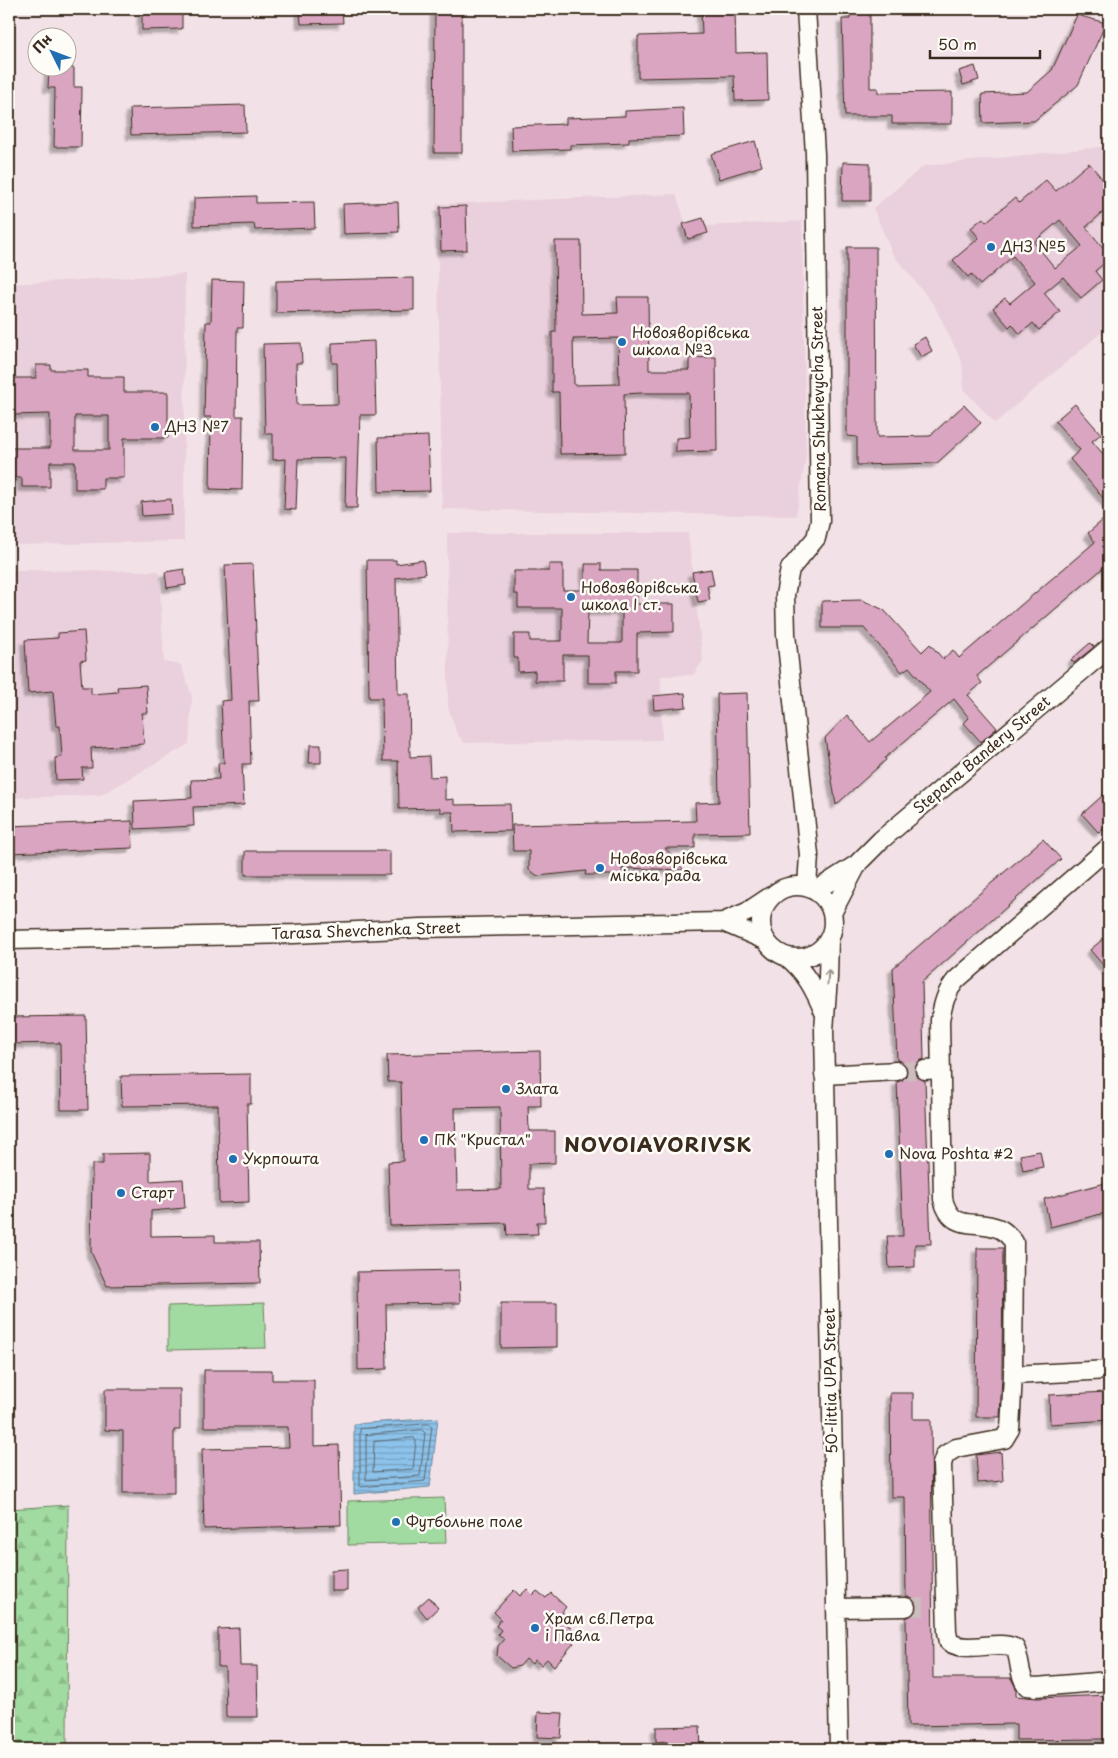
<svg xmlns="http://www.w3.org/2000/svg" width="1118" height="1758" font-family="'Playpen Sans',sans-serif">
  <defs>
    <pattern id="forest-firs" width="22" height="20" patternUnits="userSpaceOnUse" patternTransform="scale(1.25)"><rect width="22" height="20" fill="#a1dba1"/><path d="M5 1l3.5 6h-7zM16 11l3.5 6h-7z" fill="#8cbc8a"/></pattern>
    <pattern id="water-rules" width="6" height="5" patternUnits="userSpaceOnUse" patternTransform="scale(1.25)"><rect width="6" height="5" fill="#8dc3eb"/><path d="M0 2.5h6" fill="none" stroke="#749fbe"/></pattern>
    <filter id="shadow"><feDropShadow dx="-4.5" dy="4.5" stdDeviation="1" flood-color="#0004"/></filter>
  </defs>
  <rect width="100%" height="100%" fill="#f2e2e7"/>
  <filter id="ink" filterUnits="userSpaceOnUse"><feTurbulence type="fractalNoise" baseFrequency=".02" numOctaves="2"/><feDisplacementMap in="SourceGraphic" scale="10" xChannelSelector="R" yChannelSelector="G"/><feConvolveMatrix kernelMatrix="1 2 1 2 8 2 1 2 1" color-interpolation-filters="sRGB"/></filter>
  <g filter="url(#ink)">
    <path fill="#ead0dc" d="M 1109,146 L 1109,326 L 995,423 L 964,390 L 962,362 L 934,305 L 892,253 L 873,208 L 924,166 Z
      M 676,194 L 687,227 L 802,221 L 806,457 L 796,516 L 442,509 L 437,204 Z
      M 185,274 L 184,541 L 19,545 L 9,540 L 9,284 Z
      M 447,533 L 688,533 L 703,661 L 693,675 L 661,676 L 662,740 L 465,743 L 457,734 L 448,707 Z
      M 11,570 L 159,571 L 164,662 L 181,665 L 192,696 L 189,744 L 101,795 L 9,798 L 9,583 Z"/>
    <path fill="url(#forest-firs)" stroke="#6e8260" d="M 68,1505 L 67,1749 L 9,1749 L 9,1509 Z"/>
    <path fill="#a1dba1" stroke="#6e8260" d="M 264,1303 L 266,1348 L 168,1350 L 168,1306 Z
      M 444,1498 L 446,1543 L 348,1545 L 348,1501 Z"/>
    <path fill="url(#water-rules)" stroke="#6c8699" d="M 438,1418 L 430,1487 L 354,1494 L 354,1424 Z"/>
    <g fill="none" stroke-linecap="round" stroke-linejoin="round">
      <path stroke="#5c6770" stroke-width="1" d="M 429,1424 L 432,1426 L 425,1481 L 360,1487 L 360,1429 Z
        M 422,1430 L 425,1433 L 420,1476 L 366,1480 L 366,1435 Z
        M 414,1438 L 416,1441 L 413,1469 L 373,1472 L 374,1442 Z"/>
    </g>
    <path fill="#d9a5c1" stroke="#3b2a1e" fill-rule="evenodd" filter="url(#shadow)" d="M 142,9 L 182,9 L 182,29 L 142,30 Z
      M 300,9 L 342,9 L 343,23 L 301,24 Z
      M 435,9 L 462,9 L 462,153 L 434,153 Z
      M 701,9 L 735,9 L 736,53 L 767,52 L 768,100 L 735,101 L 734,76 L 638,78 L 638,36 L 702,34 Z
      M 850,9 L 870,9 L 870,88 L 878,88 L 878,93 L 952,92 L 952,124 L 892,124 L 892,116 L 845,116 L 842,19 L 850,19 Z
      M 1077,15 L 1106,23 L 1078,85 L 1034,121 L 983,123 L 982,94 L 1027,92 L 1052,70 Z
      M 975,66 L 979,80 L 963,85 L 959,71 Z
      M 49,68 L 74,68 L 74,87 L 82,87 L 81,147 L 54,147 L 55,88 L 48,88 Z
      M 245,105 L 246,132 L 131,135 L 130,108 Z
      M 683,108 L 684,136 L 629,138 L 629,143 L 570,145 L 570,149 L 512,151 L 511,126 L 566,124 L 566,118 L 625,116 L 625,111 Z
      M 755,141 L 762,166 L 719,179 L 711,154 Z
      M 843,162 L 870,163 L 870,201 L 842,201 Z
      M 1089,163 L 1109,187 L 1109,207 L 1086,227 L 1109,255 L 1109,259 L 1095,271 L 1102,280 L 1081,298 L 1063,277 L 1044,293 L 1060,312 L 1039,330 L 1033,323 L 1020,334 L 1012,324 L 1009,327 L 993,308 L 1005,298 L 1010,303 L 1035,282 L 1013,256 L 980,285 L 971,274 L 968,277 L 953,260 L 979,238 L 971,228 L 983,218 L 986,222 L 1015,198 L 1019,203 L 1046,180 L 1056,191 ZM 1060,220 L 1082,246 L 1055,268 L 1034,242 Z
      M 256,196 L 256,203 L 314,202 L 315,228 L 255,230 L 254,224 L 194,226 L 194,198 Z
      M 398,202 L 399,232 L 344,234 L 343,204 Z
      M 466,206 L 467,250 L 441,251 L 440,207 Z
      M 703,218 L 708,233 L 688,239 L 683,224 Z
      M 555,241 L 581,241 L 582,314 L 618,313 L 617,297 L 648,297 L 649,370 L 689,370 L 689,358 L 716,357 L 717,451 L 676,452 L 676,438 L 690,437 L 689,393 L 641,393 L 624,394 L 625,453 L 560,454 L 559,392 L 552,392 L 552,332 L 556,332 ZM 618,338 L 619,384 L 574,385 L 573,339 Z
      M 847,247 L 876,247 L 877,437 L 930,436 L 964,405 L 981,423 L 937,463 L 857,465 L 857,437 L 847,436 Z
      M 414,278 L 414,310 L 276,313 L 276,281 Z
      M 212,280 L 244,281 L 243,328 L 237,328 L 236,416 L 243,416 L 242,490 L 210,489 L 211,417 L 204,417 L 206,322 L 211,322 Z
      M 925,337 L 932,351 L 921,357 L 913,344 Z
      M 374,341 L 376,415 L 360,415 L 357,508 L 345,508 L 346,458 L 298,459 L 296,510 L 284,509 L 286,459 L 273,460 L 273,434 L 265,434 L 263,344 L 301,343 L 302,363 L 296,363 L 297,405 L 338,404 L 337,363 L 332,363 L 332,343 Z
      M 36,365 L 51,365 L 51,370 L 88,370 L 88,377 L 124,377 L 124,392 L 168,392 L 168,438 L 124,438 L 124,478 L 103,478 L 103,489 L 75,489 L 75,462 L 50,462 L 50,487 L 22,487 L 22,478 L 9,478 L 9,448 L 50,448 L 50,414 L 9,415 L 9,378 L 36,378 ZM 75,416 L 109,416 L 109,450 L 75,450 Z
      M 1075,404 L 1101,434 L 1092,441 L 1109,461 L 1109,505 L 1070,459 L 1080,450 L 1055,421 Z
      M 428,436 L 430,491 L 379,492 L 378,438 Z
      M 171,499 L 172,514 L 142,516 L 141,502 Z
      M 1109,515 L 1109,548 L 1104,552 L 1109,559 L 1109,563 L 977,676 L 982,683 L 968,695 L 997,728 L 981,742 L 964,723 L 969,718 L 954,699 L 885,758 L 886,760 L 836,805 L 825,738 L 847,715 L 870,742 L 930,692 L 909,667 L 902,672 L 864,628 L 822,628 L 822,601 L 862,600 L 884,610 L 922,652 L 930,644 L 943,659 L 953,650 L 959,658 L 1095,542 L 1088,533 Z
      M 367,560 L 396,560 L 396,564 L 423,560 L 425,574 L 396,578 L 398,694 L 409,694 L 410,757 L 429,756 L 430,777 L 445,776 L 445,800 L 454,799 L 454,805 L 510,804 L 511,831 L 454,832 L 453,812 L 440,812 L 440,808 L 399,809 L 398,761 L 383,761 L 382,698 L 369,698 Z
      M 253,564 L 259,701 L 249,701 L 251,764 L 242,764 L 244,805 L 193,807 L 194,826 L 135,829 L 134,801 L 192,798 L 191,780 L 219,779 L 218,763 L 224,763 L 221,701 L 231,700 L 225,565 Z
      M 549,564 L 563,564 L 563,590 L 585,590 L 585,564 L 601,564 L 601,570 L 637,570 L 637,604 L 674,604 L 674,632 L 637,633 L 637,671 L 616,671 L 616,683 L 588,683 L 588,655 L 563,655 L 563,681 L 535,681 L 535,671 L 518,672 L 518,658 L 514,658 L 514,634 L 530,634 L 530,641 L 562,641 L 562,608 L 518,608 L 518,594 L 514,594 L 514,571 L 549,571 ZM 588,611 L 622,611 L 622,643 L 587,643 Z
      M 184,569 L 186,585 L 167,588 L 165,572 Z
      M 711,569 L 714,585 L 707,586 L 710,600 L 698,602 L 692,572 Z
      M 84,631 L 86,660 L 80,661 L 82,687 L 91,687 L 91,694 L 118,692 L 117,687 L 146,685 L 148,713 L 142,713 L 144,744 L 91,748 L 92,768 L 82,768 L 83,779 L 56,780 L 55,758 L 62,757 L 60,726 L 56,726 L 53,691 L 28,693 L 25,640 L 58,638 L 58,633 Z
      M 1090,643 L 1094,647 L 1074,663 L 1071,660 Z
      M 685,693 L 686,707 L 654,710 L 653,696 Z
      M 747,693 L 750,833 L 695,834 L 695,848 L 665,848 L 684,870 L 622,868 L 623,875 L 585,875 L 586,871 L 538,876 L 529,870 L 529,851 L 513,851 L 512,825 L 696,821 L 695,803 L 719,802 L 717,694 Z
      M 310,745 L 321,745 L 321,763 L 309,763 Z
      M 1109,790 L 1109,824 L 1099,833 L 1082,814 Z
      M 132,821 L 133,848 L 9,853 L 9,826 Z
      M 1043,839 L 1061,859 L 922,982 L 924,1059 L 919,1061 L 914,1070 L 916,1076 L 925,1081 L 931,1244 L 915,1244 L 915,1267 L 889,1268 L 887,1236 L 903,1236 L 897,1082 L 903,1080 L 908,1071 L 906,1065 L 901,1061 L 897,1060 L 893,968 Z
      M 245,851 L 390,851 L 390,875 L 245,875 Z
      M 1109,934 L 1109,972 L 1090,950 Z
      M 86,1016 L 88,1110 L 61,1110 L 60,1043 L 9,1044 L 9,1017 Z
      M 540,1051 L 541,1106 L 528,1106 L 529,1131 L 555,1131 L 555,1163 L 529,1164 L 529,1189 L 544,1189 L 545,1222 L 537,1222 L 538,1234 L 507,1235 L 506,1223 L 390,1226 L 388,1162 L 403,1161 L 401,1082 L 388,1082 L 387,1055 ZM 500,1107 L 501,1189 L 457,1190 L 455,1108 Z
      M 251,1074 L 251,1104 L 247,1104 L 249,1202 L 219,1203 L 218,1105 L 122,1106 L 121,1076 Z
      M 1040,1151 L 1043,1167 L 1023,1171 L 1020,1155 Z
      M 150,1153 L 150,1181 L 183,1179 L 185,1208 L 151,1211 L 151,1236 L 215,1235 L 215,1242 L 259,1242 L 260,1283 L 107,1286 L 91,1252 L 92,1164 L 103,1164 L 103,1154 Z
      M 1109,1182 L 1109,1212 L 1050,1227 L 1044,1199 Z
      M 977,1248 L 1003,1248 L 1002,1375 L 1000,1417 L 976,1417 Z
      M 459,1270 L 460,1303 L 386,1304 L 387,1369 L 358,1370 L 357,1272 Z
      M 501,1303 L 557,1303 L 557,1347 L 501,1348 Z
      M 204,1370 L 272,1370 L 272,1380 L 314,1380 L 314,1446 L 339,1445 L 341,1525 L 204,1529 L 202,1449 L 289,1447 L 288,1427 L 204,1427 Z
      M 105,1389 L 180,1389 L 180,1430 L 174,1430 L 174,1493 L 123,1493 L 123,1431 L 105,1430 Z
      M 1106,1392 L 1107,1400 L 1109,1400 L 1109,1420 L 1050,1424 L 1049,1395 Z
      M 890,1393 L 913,1393 L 913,1419 L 931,1419 L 933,1678 L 1011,1678 L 1016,1688 L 1016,1696 L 1037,1698 L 1109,1695 L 1109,1739 L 1016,1740 L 1016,1724 L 908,1726 L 906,1618 L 915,1613 L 917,1606 L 912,1598 L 906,1596 L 905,1497 L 891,1497 Z
      M 1001,1452 L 1003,1481 L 978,1483 L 976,1455 Z
      M 347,1569 L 347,1591 L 331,1591 L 331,1570 Z
      M 527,1589 L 533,1595 L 537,1591 L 546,1598 L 551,1593 L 566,1607 L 562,1612 L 571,1620 L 567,1624 L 573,1630 L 567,1637 L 574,1643 L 554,1666 L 547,1659 L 541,1665 L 535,1660 L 532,1664 L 526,1659 L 520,1666 L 511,1668 L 497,1656 L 498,1646 L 504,1639 L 498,1634 L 501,1630 L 496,1626 L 501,1619 L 494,1612 L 514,1590 L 520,1596 Z
      M 429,1597 L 438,1608 L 427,1618 L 418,1607 Z
      M 239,1628 L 240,1666 L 257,1666 L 258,1717 L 226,1717 L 225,1667 L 218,1667 L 218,1629 Z
      M 538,1712 L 563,1713 L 561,1738 L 537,1737 Z
      M 700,1726 L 701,1749 L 667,1749 L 667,1741 L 656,1742 L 656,1727 Z"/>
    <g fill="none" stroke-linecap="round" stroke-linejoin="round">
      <path stroke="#cdbdbf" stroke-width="18" stroke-dasharray="18 9" stroke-linecap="butt" d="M 897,1071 L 925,1070
        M 906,1607 L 933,1607"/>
      <defs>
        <path id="minor" d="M 806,9 L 815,154 L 820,521 L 816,538 L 790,569 L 785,595 L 786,634 L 809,855 L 807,887
          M 1109,847 L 956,980 C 946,992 943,1004 940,1020 L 943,1199 C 952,1234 976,1218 1000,1229 C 1006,1232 1010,1237 1014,1242 L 1013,1375 L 1010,1429 L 1004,1439 L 956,1448 L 945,1455 L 942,1464 L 947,1632 L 949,1642 C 968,1654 995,1639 1015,1648 C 1021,1660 1018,1675 1027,1686 L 1036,1687 L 1109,1681
          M761 922a36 36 0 1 1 72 0a36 36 0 1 1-72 0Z
          M 815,891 L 857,864 L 881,840 L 1109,648
          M 832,913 L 857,865
          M 723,922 L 765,940
          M 9,940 L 294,934 L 420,928 L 723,922 L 747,912 L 771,896
          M 829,940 L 828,978 L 824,1030 L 839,1749
          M 787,957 C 806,972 815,991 824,1012
          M 925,1070 L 941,1069
          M 824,1075 L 897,1071
          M 1013,1375 L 1109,1370
          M 836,1608 L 906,1607"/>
      </defs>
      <use href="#minor" stroke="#3b2a1e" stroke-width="21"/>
      <use href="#minor" stroke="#fdfcf7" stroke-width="18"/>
    </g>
    <defs><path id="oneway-shaft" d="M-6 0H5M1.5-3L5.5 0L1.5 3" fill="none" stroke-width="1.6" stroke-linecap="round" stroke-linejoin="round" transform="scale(1.25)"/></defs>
    <use stroke="#9c938a" href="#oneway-shaft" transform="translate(828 977) rotate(-86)"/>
  </g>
  <g fill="#1f6fb2" stroke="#fdfcf7" stroke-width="2">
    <circle cx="991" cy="247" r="5"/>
    <circle cx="622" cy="342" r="5"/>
    <circle cx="155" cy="427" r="5"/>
    <circle cx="571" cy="597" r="5"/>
    <circle cx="600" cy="868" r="5"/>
    <circle cx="506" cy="1089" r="5"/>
    <circle cx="424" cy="1140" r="5"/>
    <circle cx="889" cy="1154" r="5"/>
    <circle cx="233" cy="1159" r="5"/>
    <circle cx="121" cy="1193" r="5"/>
    <circle cx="396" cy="1522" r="5"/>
    <circle cx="535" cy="1628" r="5"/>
  </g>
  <g text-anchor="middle" stroke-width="5" stroke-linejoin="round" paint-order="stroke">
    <g font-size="15" fill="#3b2a1e" stroke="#fdfcf7" text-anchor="start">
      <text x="1001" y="252">ДНЗ №5</text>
      <text x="632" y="338">Новояворівська<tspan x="632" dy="17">школа №3</tspan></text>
      <text x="165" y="432">ДНЗ №7</text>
      <text x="581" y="593">Новояворівська<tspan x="581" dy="17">школа І ст.</tspan></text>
      <text x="610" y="864">Новояворівська<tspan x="610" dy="17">міська рада</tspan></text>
      <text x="516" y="1094">Злата</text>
      <text x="434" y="1145">ПК "Кристал"</text>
      <text x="899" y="1159">Nova Poshta #2</text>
      <text x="243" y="1164">Укрпошта</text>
      <text x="131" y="1198">Старт</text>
      <text x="406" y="1527">Футбольне поле</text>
      <text x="545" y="1624">Храм св.Петра<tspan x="545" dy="17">і Павла</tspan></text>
    </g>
    <g font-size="15" fill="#3b2a1e" stroke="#fdfcf7">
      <text transform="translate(819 409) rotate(-91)" y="5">Romana Shukhevycha Street</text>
      <text transform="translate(982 755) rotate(-40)" y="5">Stepana Bandery Street</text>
      <text transform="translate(366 931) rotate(-2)" y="5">Tarasa Shevchenka Street</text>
      <text transform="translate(831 1381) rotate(-91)" y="5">50-littia UPA Street</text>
    </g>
    <g font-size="20" font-weight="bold" letter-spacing="1" fill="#3b2a1e" stroke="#fdfcf7">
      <text x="658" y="1152">NOVOIAVORIVSK</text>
    </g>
  </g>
  <rect width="1118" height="1758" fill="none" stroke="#fdfcf7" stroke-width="30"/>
  <rect x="15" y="15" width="1088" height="1728" fill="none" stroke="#3b2a1e" stroke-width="2" filter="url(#ink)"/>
  <g transform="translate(52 52) rotate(312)"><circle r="24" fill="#fdfcf7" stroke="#afa8a0"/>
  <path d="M0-4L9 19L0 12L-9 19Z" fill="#1f6fb2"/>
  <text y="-8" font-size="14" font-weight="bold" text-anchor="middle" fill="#3b2a1e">Пн</text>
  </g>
  <path d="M930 50v8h110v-8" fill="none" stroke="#3b2a1e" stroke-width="2.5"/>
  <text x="938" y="50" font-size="15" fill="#3b2a1e" stroke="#fdfcf7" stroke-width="4" paint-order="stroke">50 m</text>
</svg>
